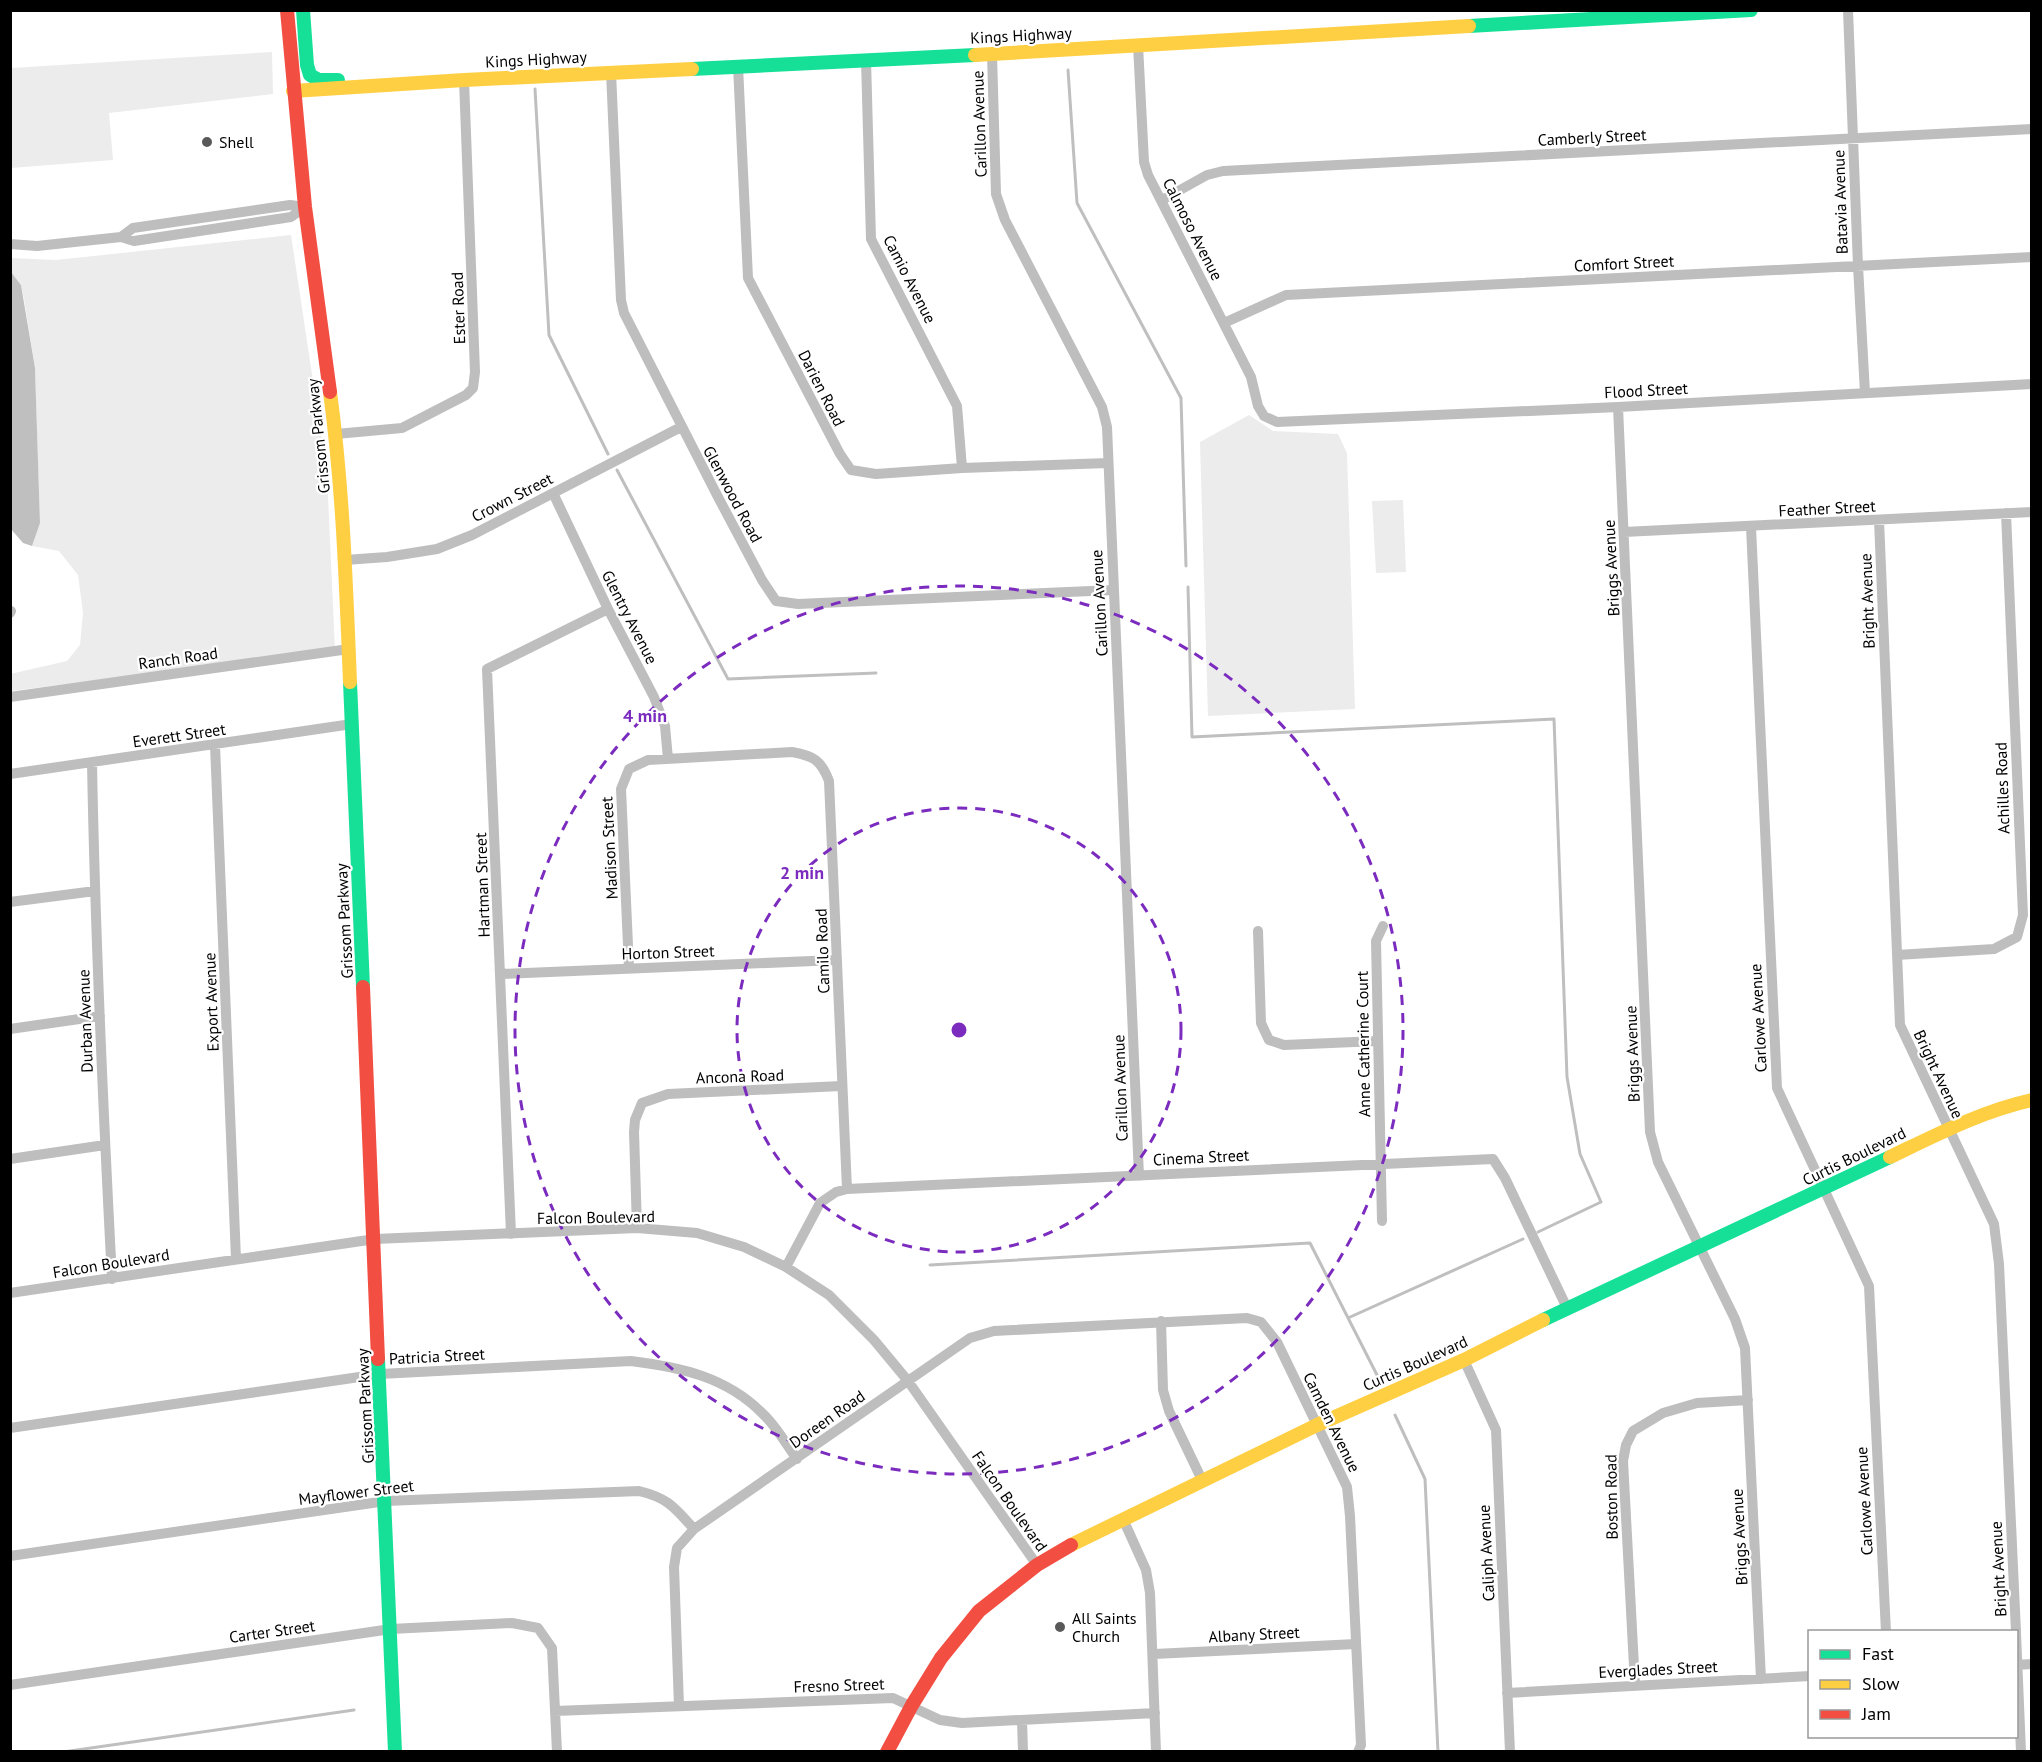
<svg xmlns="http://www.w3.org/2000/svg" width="2042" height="1762" font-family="'PT Sans',sans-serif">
  <rect width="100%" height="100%" fill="#fff"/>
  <path fill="#ececec" d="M 272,52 L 273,94 L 109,113 L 113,160 L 11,168 L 11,68 Z
    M 291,235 L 327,474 L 335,650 L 11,691 L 10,674 L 67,661 L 80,645 L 83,613 L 78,575 L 59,551 L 32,546 L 40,523 L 35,368 L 24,299 L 21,285 L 11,272 L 11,258 L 56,260 Z
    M 1249,415 L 1273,431 L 1338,434 L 1347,453 L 1355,709 L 1208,716 L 1200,442 Z
    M 1403,500 L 1406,572 L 1376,573 L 1372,501 Z"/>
  <path fill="#bfbfbf" d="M 11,272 L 21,285 L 35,368 L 40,523 L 32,546 L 23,543 L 11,529 Z"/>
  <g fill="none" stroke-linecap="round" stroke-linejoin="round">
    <path stroke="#bfbfbf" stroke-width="3" d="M 1068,70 L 1077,203 L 1181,398 L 1186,566
      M 535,89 L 549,335 L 608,454
      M 617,470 L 728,679 L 876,673
      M 1188,587 L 1192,737 L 1554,719 L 1567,1077 L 1580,1154 L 1601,1202 L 1538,1232
      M 930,1265 L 1310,1243 L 1377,1375
      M 1348,1318 L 1523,1239
      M 1395,1415 L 1425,1479 L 1438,1752
      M 63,1752 L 354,1710"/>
    <path stroke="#bebebe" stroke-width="10" d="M 1848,10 L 1858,266 L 1865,393
      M 1138,45 L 1144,162 L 1148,175 L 1251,377 L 1258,406 L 1264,416 L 1277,422 L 1618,407 L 2032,384
      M 992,54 L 996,194 L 1005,220 L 1102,407 L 1107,427 L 1139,1176
      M 866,60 L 871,239 L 957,406 L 962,468
      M 738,66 L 748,278 L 840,454 L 851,470 L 876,474 L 962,468 L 1108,463
      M 611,72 L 621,300 L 624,313 L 718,497 L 762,580 L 776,601 L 798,604 L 1114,590
      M 1162,200 L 1207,175 L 1223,171 L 2032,129
      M 121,237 L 133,228 L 290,205 L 305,207
      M 10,244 L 37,246 L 121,237 L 134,241 L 291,217 L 305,207
      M 1224,323 L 1286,295 L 2032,257
      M 1618,407 L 1650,1132 L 1658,1162 L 1735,1319 L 1745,1348 L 1761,1679
      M 336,434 L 402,428 L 466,395 L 473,388 L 475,372 L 464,80
      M 553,493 L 608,609 L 654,697 L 665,726 L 668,759
      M 1879,520 L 1900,1025 L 1994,1224 L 1999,1264 L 2016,1632
      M 1751,527 L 1777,1088 L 1869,1286 L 1886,1632
      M 1624,532 L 2032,512
      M 345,560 L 387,557 L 437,549 L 472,535 L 681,427
      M 10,613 L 11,611
      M 10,697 L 349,649
      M 215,745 L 236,1259
      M 92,762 C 95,935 103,1107 112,1279
      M 10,774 L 352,724
      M 10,902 L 95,891
      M 1258,931 L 1261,1023 L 1269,1040 L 1284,1045 L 1378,1041
      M 1897,955 L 1994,949 L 2017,937 L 2023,915 L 2006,513
      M 629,968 L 621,789 L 629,769 L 648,760 L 792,752 C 814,756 821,760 829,781 L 847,1189
      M 501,974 L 837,960
      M 10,1029 L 100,1016
      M 10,1159 L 105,1145
      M 1382,1221 L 1376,941 L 1383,926
      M 637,1228 L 634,1132 L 635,1120 L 642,1103 L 668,1094 L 841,1086
      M 511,1234 L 487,669 L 608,609
      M 786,1267 L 820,1203 L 836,1192 L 847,1189 L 1493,1159 L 1505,1178 L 1567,1308
      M 10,1293 L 375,1239 L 637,1228 L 697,1233 L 744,1247 L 786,1267 L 829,1295 L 874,1340 L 908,1381 L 1037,1565
      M 1161,1321 L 1163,1390 L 1169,1411 L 1202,1480
      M 1464,1360 L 1496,1430 L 1510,1752
      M 10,1428 L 380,1374 L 631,1361 C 680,1367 727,1377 763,1414 C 776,1426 786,1444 797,1459
      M 1123,1519 L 1146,1570 L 1150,1593 L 1156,1752
      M 10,1556 L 386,1501 L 639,1491 C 668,1498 674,1507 694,1529
      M 2016,1633 L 2021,1752
      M 1154,1654 L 1356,1644
      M 2016,1665 L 2032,1664
      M 10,1685 L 391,1629 L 512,1623 L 538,1628 L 552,1648 L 557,1752
      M 1635,1685 L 1623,1461 L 1626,1445 L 1633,1431 L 1663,1413 L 1697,1403 L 1748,1400
      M 1507,1693 L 1810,1676
      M 679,1706 L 674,1567 L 677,1548 L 694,1529 L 970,1338 L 994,1331 L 1247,1318 L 1261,1322 L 1277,1342 L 1347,1487 L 1350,1516 L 1361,1745 L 1358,1752
      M 555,1711 L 893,1698 L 940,1720 L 962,1723 L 1155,1713
      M 1022,1720 L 1023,1752"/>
    <path stroke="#16e098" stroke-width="14" d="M 303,10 L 307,65 L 310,75 L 319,80 L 338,80
      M 1469,26 L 1751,10
      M 692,69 L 975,55
      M 350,682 L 363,987
      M 1543,1320 L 1890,1157
      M 378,1359 L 395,1752"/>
    <path stroke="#ffcf43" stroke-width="14" d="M 975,55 L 1469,26
      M 293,91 L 464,80 L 692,69
      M 330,392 C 343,488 346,585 350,682
      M 1890,1157 C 1936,1135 1982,1111 2032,1100
      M 1071,1545 L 1317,1425 L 1464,1360 L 1543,1320"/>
    <path stroke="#f24e42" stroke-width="14" d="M 287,10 L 305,207 L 330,392
      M 363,987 L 378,1359
      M 887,1752 L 912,1705 L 941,1658 L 979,1611 L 1037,1565 L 1071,1545"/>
  </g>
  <g fill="none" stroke="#7b2cbf" stroke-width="3" stroke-dasharray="10 8">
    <circle cx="959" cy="1030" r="222"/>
    <circle cx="959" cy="1030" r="444"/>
  </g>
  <g fill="#595959" stroke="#fff" stroke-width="2">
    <circle cx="207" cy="142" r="6"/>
    <circle cx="1060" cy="1627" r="6"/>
  </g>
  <g text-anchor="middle" stroke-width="4.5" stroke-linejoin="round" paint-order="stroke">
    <g font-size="16" fill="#000" stroke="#fff">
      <text transform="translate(1021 35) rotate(-3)" y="6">Kings Highway</text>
      <text transform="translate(536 59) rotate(-3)" y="6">Kings Highway</text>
      <text transform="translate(979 124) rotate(-92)" y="6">Carillon Avenue</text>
      <text transform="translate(1592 137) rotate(-3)" y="6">Camberly Street</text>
      <text transform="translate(1840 202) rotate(-92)" y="6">Batavia Avenue</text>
      <text transform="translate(1193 229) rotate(63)" y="6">Calmoso Avenue</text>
      <text transform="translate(1624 263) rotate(-3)" y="6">Comfort Street</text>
      <text transform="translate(910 279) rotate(63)" y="6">Camio Avenue</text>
      <text transform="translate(458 308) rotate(-92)" y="6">Ester Road</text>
      <text transform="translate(822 388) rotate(63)" y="6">Darien Road</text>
      <text transform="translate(1646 390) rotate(-3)" y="6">Flood Street</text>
      <text transform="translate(318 436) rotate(-96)" y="6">Grissom Parkway</text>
      <text transform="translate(733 494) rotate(62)" y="6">Glenwood Road</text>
      <text transform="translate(512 497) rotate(-27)" y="6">Crown Street</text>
      <text transform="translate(1827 508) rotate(-3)" y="6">Feather Street</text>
      <text transform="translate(1611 568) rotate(-93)" y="6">Briggs Avenue</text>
      <text transform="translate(1867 601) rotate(-92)" y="6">Bright Avenue</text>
      <text transform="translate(1099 603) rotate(-93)" y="6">Carillon Avenue</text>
      <text transform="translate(630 617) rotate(63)" y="6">Glentry Avenue</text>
      <text transform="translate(178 658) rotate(-8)" y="6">Ranch Road</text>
      <text transform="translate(179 735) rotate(-8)" y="6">Everett Street</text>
      <text transform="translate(2002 788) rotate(-92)" y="6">Achilles Road</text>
      <text transform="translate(609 848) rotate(-93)" y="6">Madison Street</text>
      <text transform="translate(482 885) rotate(-92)" y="6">Hartman Street</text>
      <text transform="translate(344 921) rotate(-93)" y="6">Grissom Parkway</text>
      <text transform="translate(822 951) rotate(-92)" y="6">Camilo Road</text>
      <text transform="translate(668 952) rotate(-2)" y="6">Horton Street</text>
      <text transform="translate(211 1002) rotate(-92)" y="6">Export Avenue</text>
      <text transform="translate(1758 1018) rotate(-93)" y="6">Carlowe Avenue</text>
      <text transform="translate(85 1021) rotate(-92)" y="6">Durban Avenue</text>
      <text transform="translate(1363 1044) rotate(-91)" y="6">Anne Catherine Court</text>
      <text transform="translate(1632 1054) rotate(-92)" y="6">Briggs Avenue</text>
      <text transform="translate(1939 1074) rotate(65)" y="6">Bright Avenue</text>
      <text transform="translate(740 1076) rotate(-2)" y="6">Ancona Road</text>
      <text transform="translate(1120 1088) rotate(-92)" y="6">Carillon Avenue</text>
      <text transform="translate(1854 1156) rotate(-26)" y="6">Curtis Boulevard</text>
      <text transform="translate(1201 1157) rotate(-3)" y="6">Cinema Street</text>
      <text transform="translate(596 1217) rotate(-1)" y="6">Falcon Boulevard</text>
      <text transform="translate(111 1263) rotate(-9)" y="6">Falcon Boulevard</text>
      <text transform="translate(437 1356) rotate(-3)" y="6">Patricia Street</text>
      <text transform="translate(1415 1363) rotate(-24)" y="6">Curtis Boulevard</text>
      <text transform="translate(365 1406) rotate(-93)" y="6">Grissom Parkway</text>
      <text transform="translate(827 1419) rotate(-35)" y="6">Doreen Road</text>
      <text transform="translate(1332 1422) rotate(64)" y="6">Camden Avenue</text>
      <text transform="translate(356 1492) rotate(-7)" y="6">Mayflower Street</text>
      <text transform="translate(1611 1497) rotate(-91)" y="6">Boston Road</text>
      <text transform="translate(1010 1501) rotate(55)" y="6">Falcon Boulevard</text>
      <text transform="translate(1864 1501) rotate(-93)" y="6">Carlowe Avenue</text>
      <text transform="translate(1739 1537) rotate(-93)" y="6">Briggs Avenue</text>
      <text transform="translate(1486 1553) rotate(-93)" y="6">Caliph Avenue</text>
      <text transform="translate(1998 1569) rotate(-93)" y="6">Bright Avenue</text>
      <text transform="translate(272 1631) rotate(-8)" y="6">Carter Street</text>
      <text transform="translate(1254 1634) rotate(-3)" y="6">Albany Street</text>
      <text transform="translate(1658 1669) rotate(-3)" y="6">Everglades Street</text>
      <text transform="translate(839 1685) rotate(-2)" y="6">Fresno Street</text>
    </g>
    <g font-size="16" fill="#000" stroke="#fff" text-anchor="start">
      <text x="219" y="148">Shell</text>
      <text x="1072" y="1624">All Saints<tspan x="1072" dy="18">Church</tspan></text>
    </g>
  </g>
  <circle cx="959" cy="1030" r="9" fill="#7b2cbf" stroke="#fff" stroke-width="3"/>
  <g font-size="18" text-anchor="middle" font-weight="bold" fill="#7b2cbf" stroke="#fff" stroke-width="4.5" stroke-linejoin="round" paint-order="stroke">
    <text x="645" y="722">4 min</text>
    <text x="802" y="879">2 min</text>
  </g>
  <rect width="2042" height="1762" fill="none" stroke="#000000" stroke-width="24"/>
  <rect x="1808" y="1630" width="210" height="108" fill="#ffffff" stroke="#999999" stroke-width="1.5"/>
  <rect x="1820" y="1650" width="30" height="9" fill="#16e098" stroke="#999999" stroke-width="1.5"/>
  <text x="1862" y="1660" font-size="18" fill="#000000">Fast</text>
  <rect x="1820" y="1680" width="30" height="9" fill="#ffcf43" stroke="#999999" stroke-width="1.5"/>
  <text x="1862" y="1690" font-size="18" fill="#000000">Slow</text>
  <rect x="1820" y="1710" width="30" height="9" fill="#f24e42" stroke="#999999" stroke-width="1.5"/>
  <text x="1862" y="1720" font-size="18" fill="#000000">Jam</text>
</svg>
